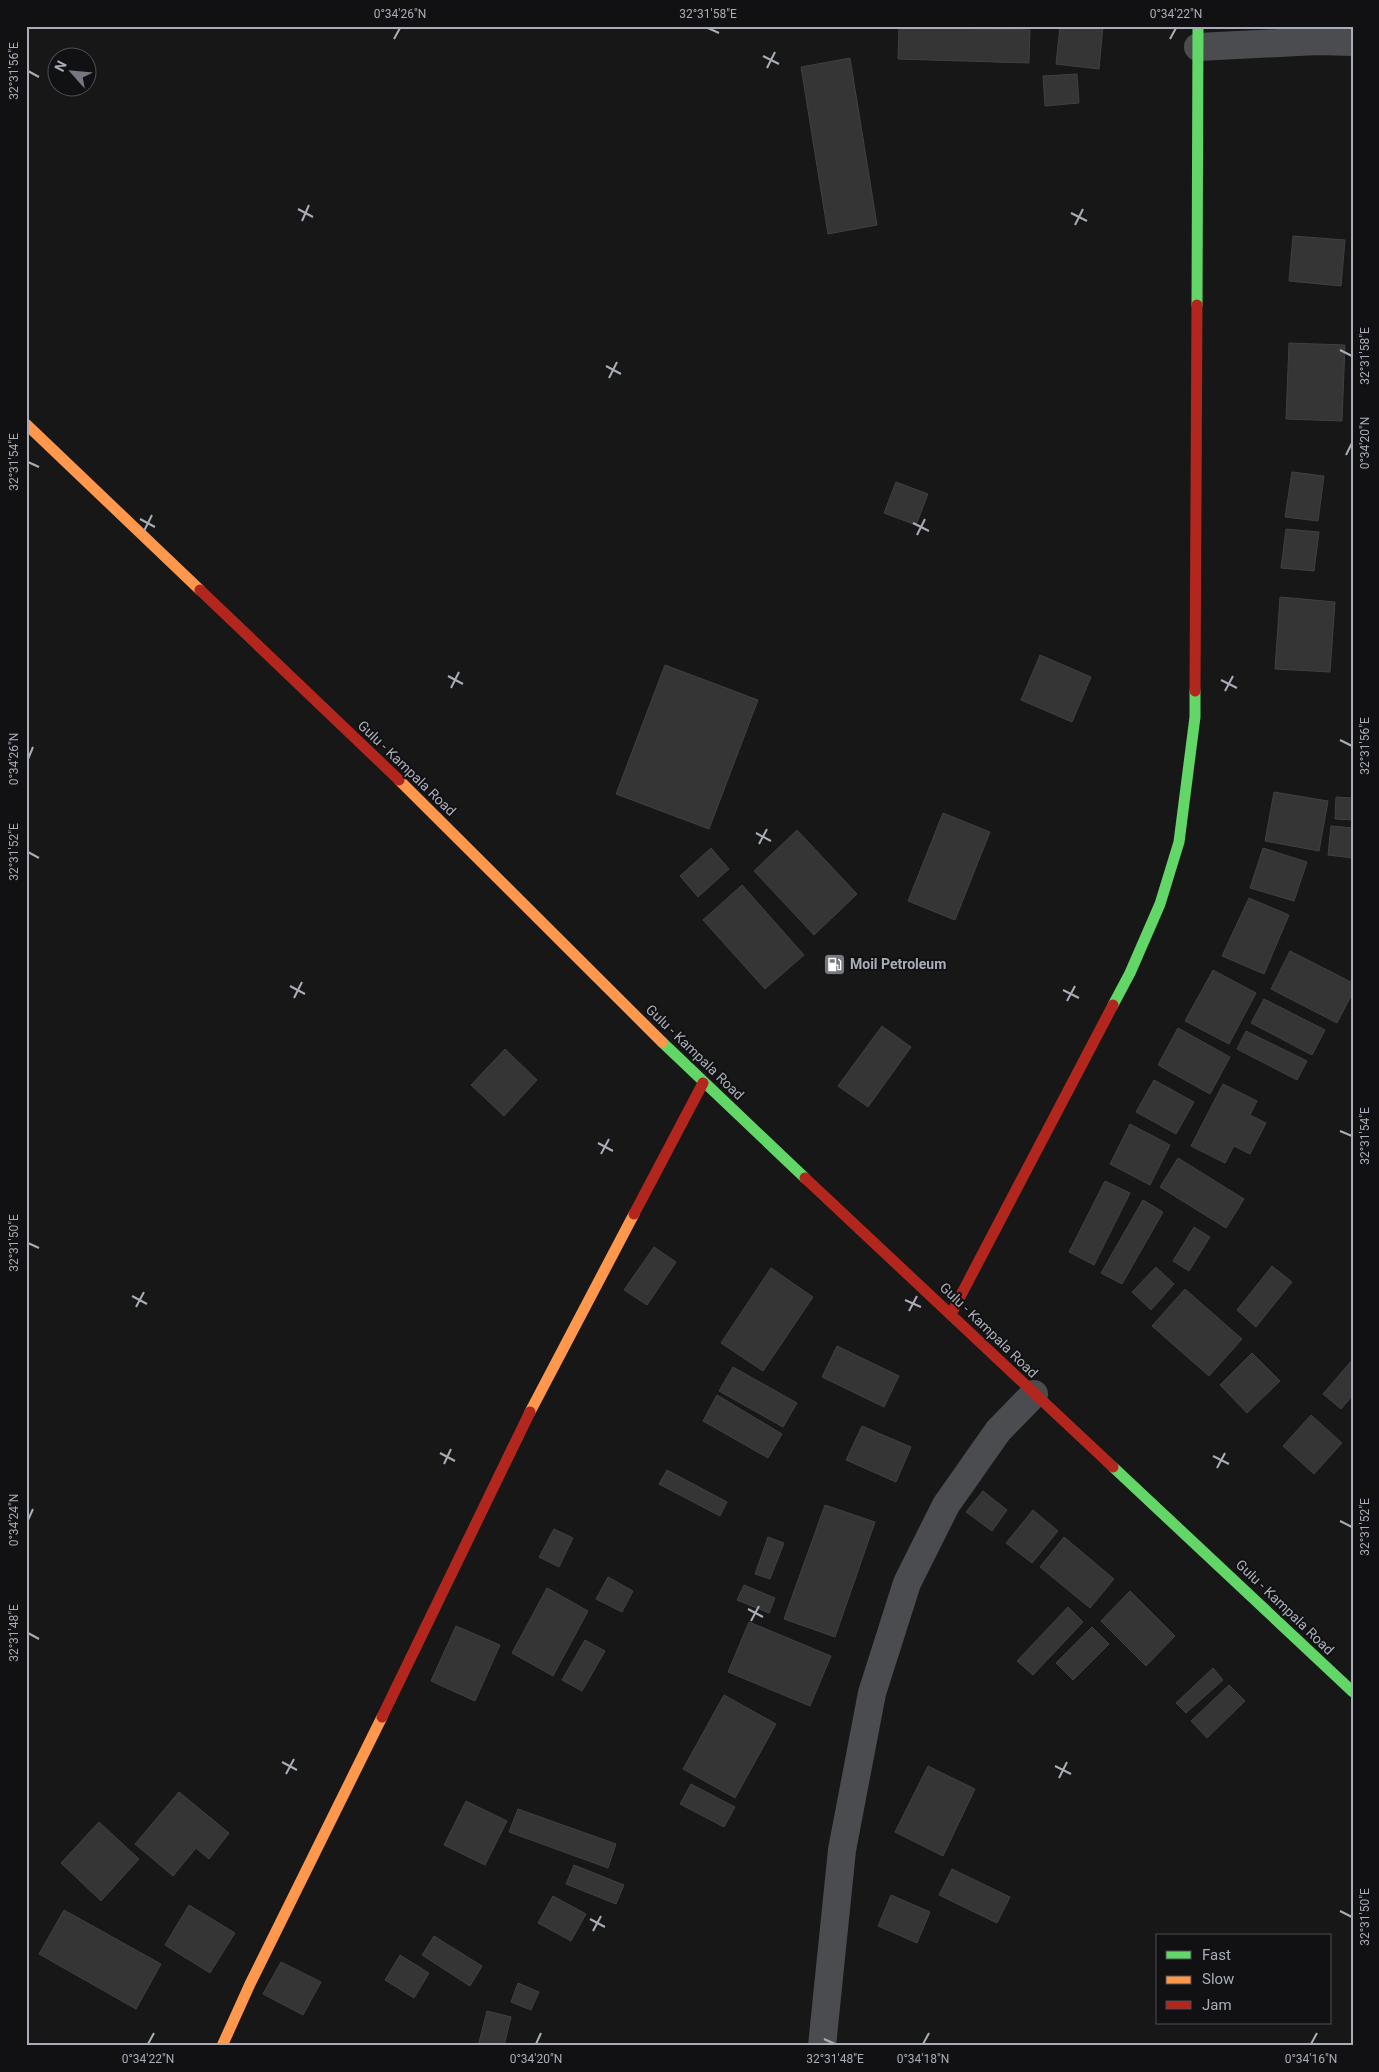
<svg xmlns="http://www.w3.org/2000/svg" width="1379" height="2072" font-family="Roboto,sans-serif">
  <rect width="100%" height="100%" fill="#171717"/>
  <path fill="#353536" stroke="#3f4043" d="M 1060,26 L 1103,26 L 1099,69 L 1056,64 Z
    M 899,27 L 1030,30 L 1029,63 L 898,59 Z
    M 850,58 L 877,225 L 828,234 L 801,67 Z
    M 1077,74 L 1079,103 L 1045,106 L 1043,76 Z
    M 1293,236 L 1345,240 L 1341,286 L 1289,281 Z
    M 1289,343 L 1345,345 L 1342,421 L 1286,419 Z
    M 1292,472 L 1324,476 L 1318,521 L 1285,517 Z
    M 896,482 L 928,494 L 916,525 L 884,513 Z
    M 1286,529 L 1319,532 L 1314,571 L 1281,568 Z
    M 1280,597 L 1335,602 L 1330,672 L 1275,669 Z
    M 1040,655 L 1091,677 L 1072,722 L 1021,700 Z
    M 665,665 L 758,700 L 709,829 L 616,794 Z
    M 1274,792 L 1328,801 L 1319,851 L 1265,841 Z
    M 1336,797 L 1353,798 L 1353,820 L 1335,819 Z
    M 943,813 L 990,832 L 955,920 L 908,901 Z
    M 1331,826 L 1353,828 L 1353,858 L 1328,855 Z
    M 797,830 L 857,894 L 814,935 L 754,871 Z
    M 711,848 L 729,869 L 698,897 L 680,876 Z
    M 1263,848 L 1307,862 L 1294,901 L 1250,888 Z
    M 742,885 L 804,955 L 765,989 L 703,920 Z
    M 1249,898 L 1289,915 L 1264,974 L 1222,956 Z
    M 1290,951 L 1353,983 L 1353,992 L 1337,1023 L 1271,989 Z
    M 1213,970 L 1256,993 L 1229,1044 L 1185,1021 Z
    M 1264,999 L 1325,1030 L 1312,1055 L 1251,1023 Z
    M 882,1026 L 911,1047 L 868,1107 L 838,1086 Z
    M 1178,1028 L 1230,1057 L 1210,1094 L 1158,1065 Z
    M 1246,1031 L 1307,1061 L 1297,1080 L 1237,1049 Z
    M 505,1049 L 537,1080 L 504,1116 L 471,1085 Z
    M 1154,1080 L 1194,1102 L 1176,1134 L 1136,1112 Z
    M 1223,1084 L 1257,1101 L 1250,1115 L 1266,1123 L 1250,1154 L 1234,1146 L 1225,1163 L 1191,1146 Z
    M 1130,1124 L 1170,1145 L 1150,1185 L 1110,1164 Z
    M 1178,1158 L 1244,1199 L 1226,1228 L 1160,1187 Z
    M 1105,1181 L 1130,1193 L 1094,1265 L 1069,1252 Z
    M 1143,1200 L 1163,1212 L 1122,1284 L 1101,1273 Z
    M 1194,1227 L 1210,1237 L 1189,1271 L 1173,1261 Z
    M 654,1247 L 676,1262 L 647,1305 L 624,1290 Z
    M 1272,1266 L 1292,1282 L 1256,1327 L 1237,1310 Z
    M 1156,1267 L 1174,1284 L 1151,1310 L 1132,1292 Z
    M 771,1268 L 813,1297 L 763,1371 L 721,1343 Z
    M 1185,1289 L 1242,1339 L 1209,1376 L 1152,1326 Z
    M 837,1346 L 899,1376 L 884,1407 L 822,1377 Z
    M 1252,1353 L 1280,1381 L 1247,1413 L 1220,1385 Z
    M 1353,1359 L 1353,1395 L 1341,1409 L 1323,1394 Z
    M 733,1367 L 797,1403 L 783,1427 L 719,1391 Z
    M 717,1395 L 782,1434 L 768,1458 L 703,1421 Z
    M 1311,1415 L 1342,1443 L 1314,1474 L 1283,1446 Z
    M 862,1426 L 911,1447 L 896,1482 L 846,1460 Z
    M 667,1470 L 727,1502 L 720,1516 L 659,1484 Z
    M 983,1491 L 1007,1510 L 992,1531 L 966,1512 Z
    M 825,1505 L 875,1522 L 835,1637 L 784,1619 Z
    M 1033,1510 L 1058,1531 L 1032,1563 L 1006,1543 Z
    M 554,1529 L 573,1538 L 559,1567 L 539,1557 Z
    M 768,1537 L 784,1543 L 770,1579 L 755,1574 Z
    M 1064,1537 L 1114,1579 L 1090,1608 L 1040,1567 Z
    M 608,1577 L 633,1591 L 622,1612 L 596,1599 Z
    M 744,1585 L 775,1598 L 769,1613 L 737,1600 Z
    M 547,1588 L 588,1611 L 553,1676 L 512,1653 Z
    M 1130,1591 L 1175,1636 L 1146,1666 L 1101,1621 Z
    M 1068,1607 L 1083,1622 L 1033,1675 L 1017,1661 Z
    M 749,1622 L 831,1656 L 810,1706 L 728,1672 Z
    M 456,1626 L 500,1645 L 475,1701 L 431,1681 Z
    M 1092,1627 L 1109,1644 L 1073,1680 L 1056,1663 Z
    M 585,1640 L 605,1651 L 582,1691 L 562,1680 Z
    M 1213,1668 L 1223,1680 L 1186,1713 L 1176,1703 Z
    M 1229,1685 L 1245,1701 L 1207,1738 L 1191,1721 Z
    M 724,1695 L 776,1724 L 735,1798 L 683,1769 Z
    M 928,1766 L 975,1789 L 943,1856 L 895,1832 Z
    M 691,1784 L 735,1807 L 724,1827 L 680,1804 Z
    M 179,1792 L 229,1833 L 209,1859 L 196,1848 L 173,1876 L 135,1844 Z
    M 466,1801 L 507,1821 L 485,1865 L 444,1845 Z
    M 518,1809 L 616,1844 L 608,1868 L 509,1832 Z
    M 99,1822 L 139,1859 L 101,1901 L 61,1863 Z
    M 574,1865 L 624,1885 L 616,1904 L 566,1884 Z
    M 952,1869 L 1010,1897 L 997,1923 L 939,1895 Z
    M 891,1895 L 930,1912 L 917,1943 L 878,1926 Z
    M 553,1896 L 586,1914 L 571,1941 L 538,1923 Z
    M 189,1905 L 235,1933 L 210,1973 L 165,1945 Z
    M 64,1910 L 161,1964 L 136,2009 L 39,1954 Z
    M 434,1936 L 482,1966 L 470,1986 L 422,1955 Z
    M 400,1955 L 429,1973 L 414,1998 L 385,1980 Z
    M 281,1962 L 321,1982 L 303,2015 L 263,1994 Z
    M 518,1983 L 539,1992 L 531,2010 L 511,2002 Z
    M 487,2011 L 511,2017 L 504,2046 L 478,2046 Z"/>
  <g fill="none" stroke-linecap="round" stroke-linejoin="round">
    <path stroke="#4b4c50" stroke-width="28" d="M 1198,47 L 1318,41 L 1353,42
      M 822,2046 L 842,1850 L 872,1693 L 907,1583 L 946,1505 L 998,1431 L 1034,1394"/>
    <path stroke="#63d668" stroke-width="11" d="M 1197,305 L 1198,26
      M 1113,1005 L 1130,973 L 1160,904 L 1179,842 L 1195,717 L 1195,691
      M 662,1042 L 805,1178
      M 1113,1467 L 1353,1692"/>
    <path stroke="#ff974d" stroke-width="11" d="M 26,424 L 200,590
      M 399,780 L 662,1042
      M 530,1412 L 634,1214
      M 222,2046 L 250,1984 L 382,1717"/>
    <path stroke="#b3261e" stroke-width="11" d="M 200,590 L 399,780
      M 1195,691 L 1197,305
      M 805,1178 L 1113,1467
      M 634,1214 L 703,1083
      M 951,1314 L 1113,1005
      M 382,1717 L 530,1412"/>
  </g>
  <path fill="none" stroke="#a8adb8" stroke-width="2" d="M 708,28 L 719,33M 394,39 L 400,28M 1170,39 L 1176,28M 763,56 L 779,64M 767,68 L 775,52M 28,71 L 39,77M 298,209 L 313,217M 1071,213 L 1087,221M 302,221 L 309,205M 1075,225 L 1083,209M 1340,350 L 1352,356M 606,366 L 621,374M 609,378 L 617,362M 1346,455 L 1352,443M 28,462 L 39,467M 140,519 L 155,527M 913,523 L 929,531M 144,531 L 152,515M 917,535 L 925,519M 448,676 L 463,684M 1221,680 L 1237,688M 451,688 L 459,672M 1225,691 L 1233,676M 1340,740 L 1352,746M 28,759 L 33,747M 756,833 L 771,841M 759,844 L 767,829M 28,852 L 39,858M 290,986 L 305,994M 1063,990 L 1079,998M 294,998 L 302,982M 1067,1001 L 1075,986M 1340,1131 L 1352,1136M 598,1143 L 613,1151M 601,1154 L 609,1139M 28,1243 L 39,1248M 132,1296 L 147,1304M 905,1300 L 921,1307M 136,1307 L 144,1292M 909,1311 L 917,1296M 440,1453 L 455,1461M 1213,1456 L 1229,1464M 444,1464 L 451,1449M 1217,1468 L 1225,1453M 28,1520 L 33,1509M 1340,1521 L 1352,1527M 748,1609 L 763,1617M 751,1621 L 759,1606M 28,1633 L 39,1639M 282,1762 L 297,1770M 1055,1766 L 1071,1774M 286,1774 L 294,1759M 1059,1778 L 1067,1762M 1340,1911 L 1352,1917M 590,1919 L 605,1927M 593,1931 L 601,1916M 824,2039 L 835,2044M 148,2044 L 154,2033M 536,2044 L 541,2033M 923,2044 L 929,2033M 1311,2044 L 1317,2033"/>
  <defs>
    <symbol id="fuel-square" viewBox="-11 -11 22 22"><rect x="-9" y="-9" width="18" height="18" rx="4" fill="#757880" stroke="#111113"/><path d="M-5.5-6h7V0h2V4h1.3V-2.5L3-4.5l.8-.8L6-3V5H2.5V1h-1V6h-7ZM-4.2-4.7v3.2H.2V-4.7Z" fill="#fff"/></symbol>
  </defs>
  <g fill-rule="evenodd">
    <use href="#fuel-square" x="822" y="952" width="25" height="25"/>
  </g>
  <g text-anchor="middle" stroke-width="4" stroke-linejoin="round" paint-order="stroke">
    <g font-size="14" fill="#a8adb8" stroke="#111113">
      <text transform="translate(407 768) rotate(44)" y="5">Gulu - Kampala Road</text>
      <text transform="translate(695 1052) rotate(44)" y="5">Gulu - Kampala Road</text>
      <text transform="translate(989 1330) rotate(44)" y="5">Gulu - Kampala Road</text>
      <text transform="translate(1285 1607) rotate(44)" y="5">Gulu - Kampala Road</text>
    </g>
    <g font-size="14" font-weight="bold" fill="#a8adb8" stroke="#111113" text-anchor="start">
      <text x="850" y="969">Moil Petroleum</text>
    </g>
  </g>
  <rect width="1379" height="2072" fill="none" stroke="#111113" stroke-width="55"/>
  <rect x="1156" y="1934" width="175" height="90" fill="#111113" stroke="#4d4f55"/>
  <rect x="1166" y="1951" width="25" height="8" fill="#63d668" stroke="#4d4f55"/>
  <text x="1202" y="1960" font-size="15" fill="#a8adb8">Fast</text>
  <rect x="1166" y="1976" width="25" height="8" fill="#ff974d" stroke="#4d4f55"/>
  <text x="1202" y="1984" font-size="15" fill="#a8adb8">Slow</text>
  <rect x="1166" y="2001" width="25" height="8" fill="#b3261e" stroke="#4d4f55"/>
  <text x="1202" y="2010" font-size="15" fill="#a8adb8">Jam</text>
  <g transform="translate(72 72) rotate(297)"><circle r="24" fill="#111113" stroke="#4d4f55"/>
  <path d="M0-4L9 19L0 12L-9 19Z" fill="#757880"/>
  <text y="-8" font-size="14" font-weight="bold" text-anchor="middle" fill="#a8adb8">N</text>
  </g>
  <rect x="28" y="28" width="1324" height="2016" fill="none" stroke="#a8adb8" stroke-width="2"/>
  <g font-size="12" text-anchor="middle" fill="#a8adb8">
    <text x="400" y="18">0°34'26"N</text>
    <text x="708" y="18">32°31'58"E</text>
    <text x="1176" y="18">0°34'22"N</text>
    <text transform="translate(14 71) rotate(-90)" y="4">32°31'56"E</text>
    <text transform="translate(1365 356) rotate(-90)" y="4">32°31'58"E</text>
    <text transform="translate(1365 443) rotate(-90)" y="4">0°34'20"N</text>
    <text transform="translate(14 462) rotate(-90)" y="4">32°31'54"E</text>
    <text transform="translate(1365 746) rotate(-90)" y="4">32°31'56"E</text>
    <text transform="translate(14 759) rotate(-90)" y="4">0°34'26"N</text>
    <text transform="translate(14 852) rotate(-90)" y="4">32°31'52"E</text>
    <text transform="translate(1365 1136) rotate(-90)" y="4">32°31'54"E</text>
    <text transform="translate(14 1243) rotate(-90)" y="4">32°31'50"E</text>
    <text transform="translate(14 1520) rotate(-90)" y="4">0°34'24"N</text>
    <text transform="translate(1365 1527) rotate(-90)" y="4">32°31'52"E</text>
    <text transform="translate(14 1633) rotate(-90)" y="4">32°31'48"E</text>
    <text transform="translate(1365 1917) rotate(-90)" y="4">32°31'50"E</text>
    <text x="148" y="2063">0°34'22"N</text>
    <text x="536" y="2063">0°34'20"N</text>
    <text x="835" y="2063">32°31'48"E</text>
    <text x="923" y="2063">0°34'18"N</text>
    <text x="1311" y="2063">0°34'16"N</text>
  </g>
</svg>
